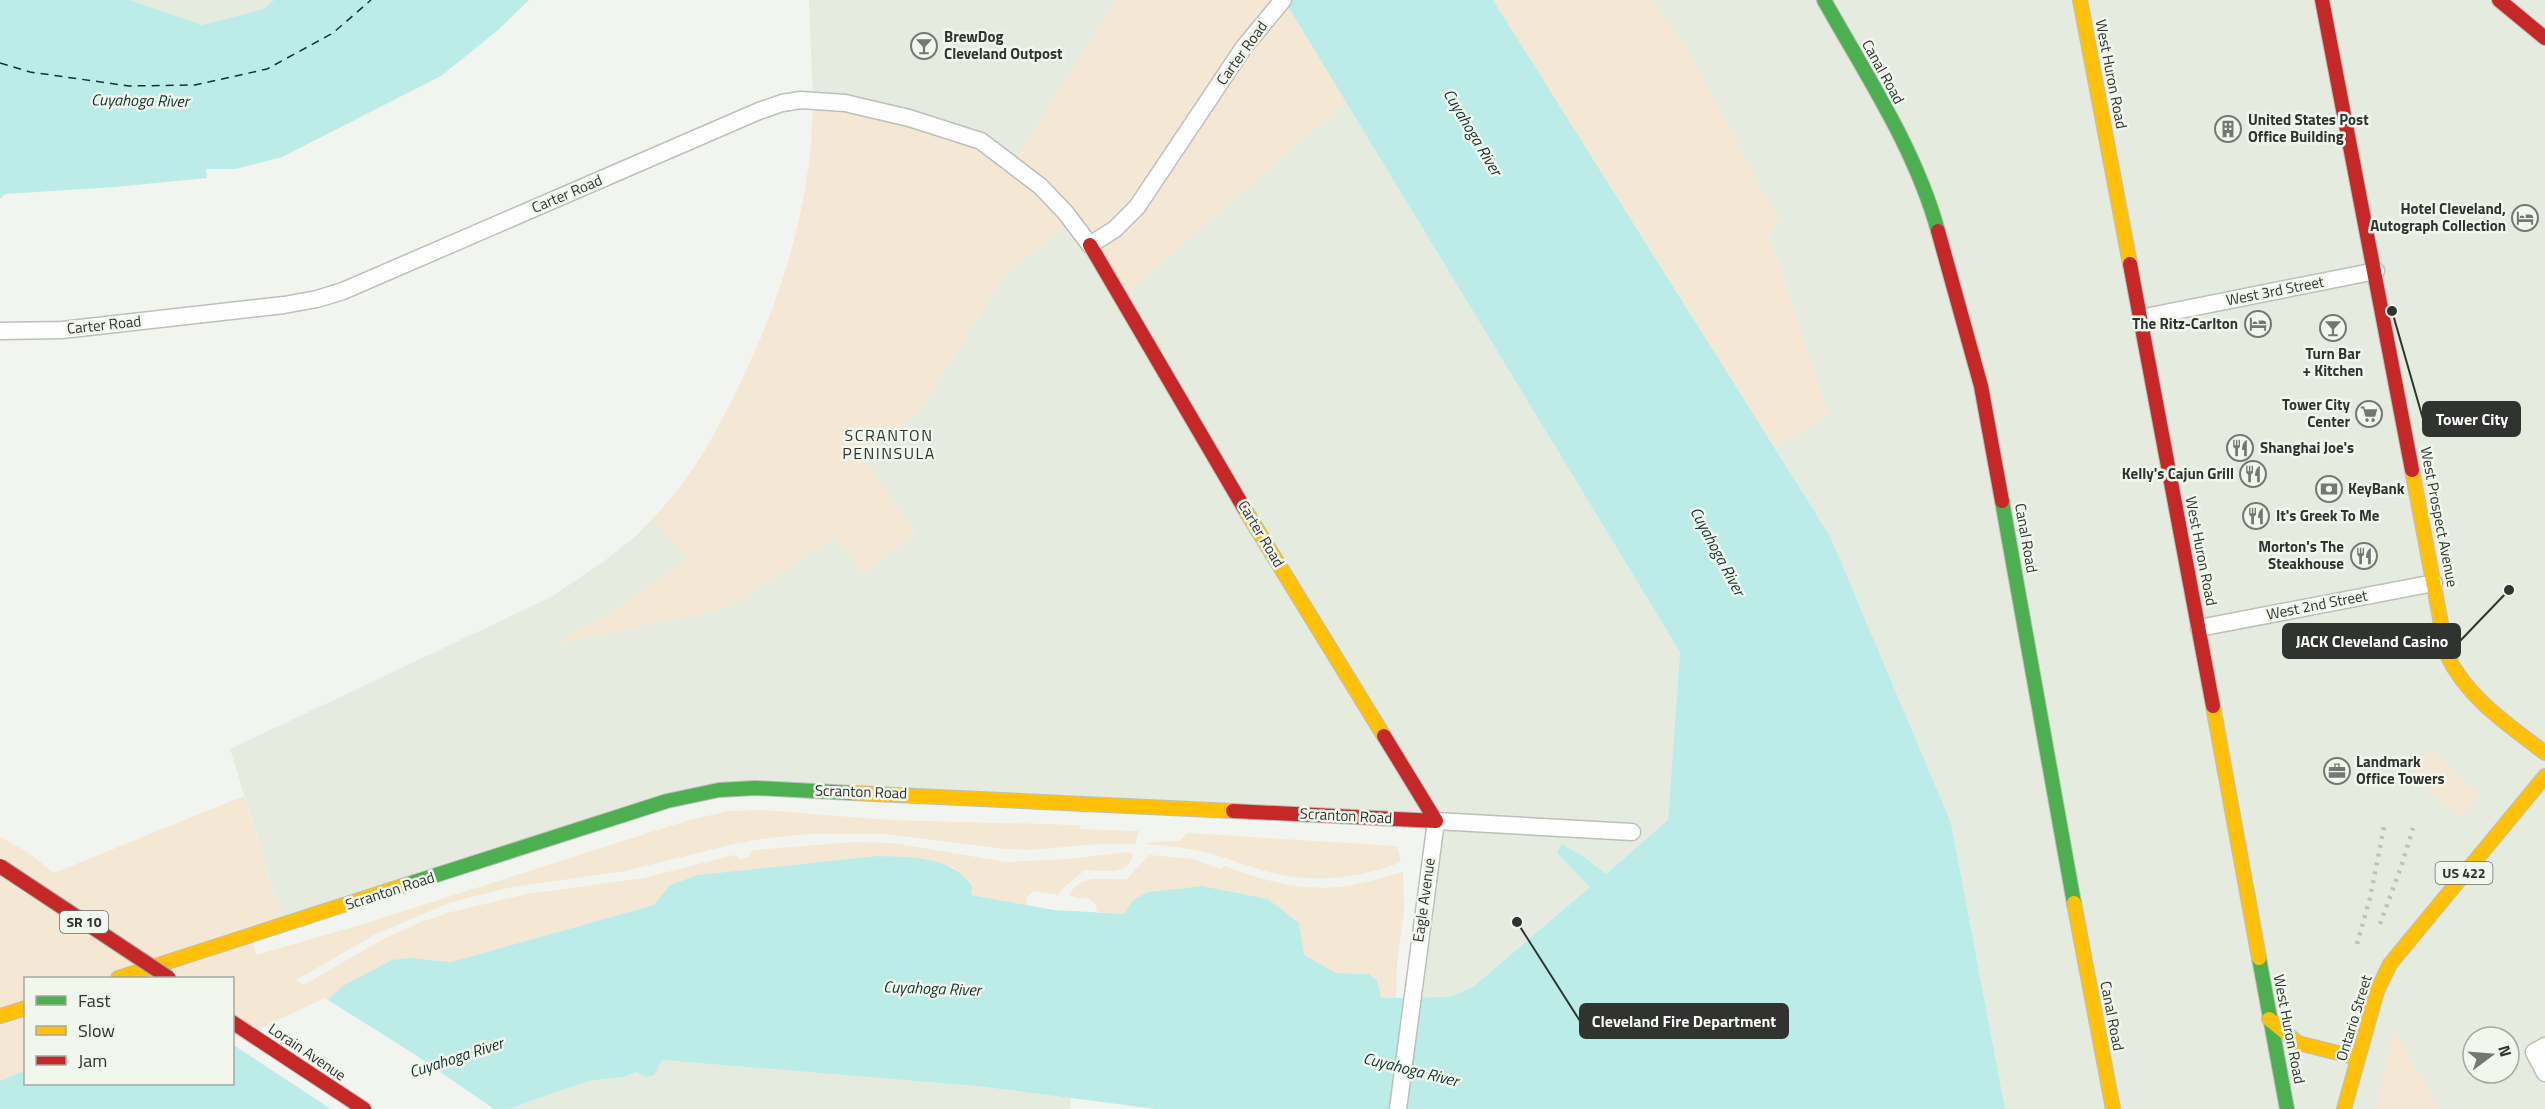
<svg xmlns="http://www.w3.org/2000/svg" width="2545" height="1109" font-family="'Titillium Web',sans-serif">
  <rect width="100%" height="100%" fill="#f2f5ef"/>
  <path fill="#e5ecdf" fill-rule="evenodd" d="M 130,0 L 274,0 L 264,9 L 202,25 Z
    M 809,0 L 1117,0 L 1012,165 L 813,101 Z
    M 1652,0 L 2545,0 L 2545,1109 L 2005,1109 L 1951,823 L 1830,536 L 1775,448 L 1828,414 L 1768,231 L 1781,224 ZM 2473,1037 L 2509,1037 L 2509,1073 L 2473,1073 Z
    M 1346,102 L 1680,652 L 1668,820 L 1606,874 L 1584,857 L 1557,853 L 1590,887 L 1473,987 L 1449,997 L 1411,998 L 1436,821 L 720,790 L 284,925 L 230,749 L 551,597 L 603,562 L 637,535 L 652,519 L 689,559 L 607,615 L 556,644 L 727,608 L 836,536 L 863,574 L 916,534 L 861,454 L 918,415 L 1004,275 L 1072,221 L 1120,298 Z
    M 661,1060 L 976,1086 L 1071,1098 L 1070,1109 L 508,1109 L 588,1081 L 623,1077 L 637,1072 L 646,1077 Z"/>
  <path fill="#f4e7d4" d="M 1117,0 L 1284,0 L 1346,102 L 1120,299 L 1072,221 L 1004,275 L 918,415 L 861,453 L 916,534 L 863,574 L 836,536 L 727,608 L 553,645 L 607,615 L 688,559 L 652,519 C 687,484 711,442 733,398 C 780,304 812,207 813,101 L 957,131 L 1012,164 Z
    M 1493,0 L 1652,0 L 1687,49 L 1781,224 L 1768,231 L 1828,414 L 1775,448 Z
    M 2431,750 L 2480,793 L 2460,817 L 2410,774 Z
    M 244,796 L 284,925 L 251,936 L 256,955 L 360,925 L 686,821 L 728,811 L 763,810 L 889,820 L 1079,825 L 1081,829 L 1139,831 L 1135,844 L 1098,844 L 1031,850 L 1006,849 L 885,834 L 810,834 L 769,838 L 738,843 L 625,871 L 507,888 L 449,903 L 374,935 L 296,980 L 304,985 L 383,939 L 421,922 L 451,912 L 527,894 L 644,878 L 734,855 L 740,859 L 749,857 L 753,850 L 855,842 L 893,843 L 1006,862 L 1068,859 L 1128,852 L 1133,855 C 1128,877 1102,870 1085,870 L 1063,888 L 1058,895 L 1034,891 L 1027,897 L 1026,905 L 970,895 L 954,867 L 901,857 L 877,856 L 698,875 L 670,885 L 654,905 L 451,962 L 410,958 L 328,1000 L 233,1044 L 232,978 L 26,978 L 25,1070 L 0,1081 L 0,837 L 29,853 L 54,873 Z
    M 1187,833 L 1397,846 L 1401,862 C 1364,877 1322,883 1283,875 C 1260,871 1236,861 1213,854 C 1191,848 1168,846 1145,844 L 1152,842 L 1179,841 Z
    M 1149,855 L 1193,859 L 1220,869 L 1225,866 C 1261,880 1300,891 1339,887 C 1361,884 1382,878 1403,872 L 1404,911 L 1397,963 L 1396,999 L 1380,998 L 1377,980 L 1369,974 L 1336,973 L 1304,955 L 1299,923 L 1268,899 L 1202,886 L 1148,892 L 1133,900 L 1124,914 L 1097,912 L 1096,904 L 1088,898 L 1080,899 L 1069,895 C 1082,872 1105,881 1127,879 Z
    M 2394,1028 L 2439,1109 L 2376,1109 Z"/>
  <path fill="#bbece7" d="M 0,0 L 130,0 L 202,25 L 264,9 L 274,0 L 529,0 L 497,31 L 441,76 L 282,157 L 236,169 L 206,169 L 207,178 L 115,187 L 5,194 L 0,199 Z
    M 1284,0 L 1493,0 L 1830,536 L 1951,823 L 2005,1109 L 1157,1109 L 976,1086 L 662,1060 L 654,1075 L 646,1077 L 637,1072 L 623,1077 L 588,1081 L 508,1109 L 0,1109 L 0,1081 L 25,1070 L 26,1084 L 232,1084 L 233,1044 L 326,1002 L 341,987 L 392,960 L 410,958 L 451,962 L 654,905 L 670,885 L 698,875 L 877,856 C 911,857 952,856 972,886 L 971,895 L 1054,910 L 1124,914 L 1133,900 L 1148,892 L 1202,886 L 1268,899 L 1299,923 L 1304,955 L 1336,973 L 1369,974 L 1377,980 L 1381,998 L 1449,997 L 1473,987 L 1590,887 L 1557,853 L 1562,844 L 1584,857 L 1606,874 L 1668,820 L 1680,652 Z"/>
  <path fill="#f2f5ef" d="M 325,998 L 414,1054 L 494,1109 L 331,1109 L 232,1044 L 232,1041 Z"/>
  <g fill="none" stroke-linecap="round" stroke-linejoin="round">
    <path stroke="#103332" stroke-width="1.5" stroke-dasharray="8 6" stroke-linecap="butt" d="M 0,63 L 30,72 L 129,86 L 195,85 L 267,69 L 333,33 L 371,0"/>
    <defs>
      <path id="street" d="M 2140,318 L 2376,271
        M 0,331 L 62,330 L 284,305 L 317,299 L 343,291 L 759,111 L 782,103 L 801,100 L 845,103 L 909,118 L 981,141 L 1040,186 L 1065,212 L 1090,245 L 1115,229 L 1137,207 L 1244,47 L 1283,0
        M 2199,628 L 2434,583
        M 2545,1046 L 2534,1052 L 2545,1073
        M 1398,1109 L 1436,821 L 1632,832"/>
      <path id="fast" d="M 1824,0 C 1866,75 1915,148 1938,231
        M 2002,501 L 2074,903
        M 402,886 L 667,801 L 719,790 L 755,788 L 853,793
        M 2259,958 L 2287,1109"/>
      <path id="slow" d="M 2080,0 L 2130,264
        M 2412,470 L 2447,655 C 2467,698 2509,725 2545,753
        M 1244,508 L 1384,736
        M 2213,706 L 2259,958
        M 853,793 L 1233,811
        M 2074,903 L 2113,1109
        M 118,978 L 402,886
        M 0,1016 L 26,1008
        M 2269,1019 L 2298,1043 L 2358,1058
        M 2344,1109 L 2377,991 L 2390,964 L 2545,776"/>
      <path id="jam" d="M 2322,0 L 2412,470
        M 2499,0 L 2545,38
        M 1938,231 L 1981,386 L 2002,501
        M 1090,245 L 1244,508
        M 2130,264 L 2213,706
        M 1384,736 L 1436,821
        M 1233,811 L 1436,821
        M 232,1022 L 364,1109"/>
    </defs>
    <use href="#street" stroke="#bdbfbb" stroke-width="19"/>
    <use href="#fast" stroke="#bdbfbb" stroke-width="16"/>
    <use href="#slow" stroke="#bdbfbb" stroke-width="16"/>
    <use href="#jam" stroke="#bdbfbb" stroke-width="16"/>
    <use href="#street" stroke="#fdfefd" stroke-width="16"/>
    <use href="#fast" stroke="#4caf50" stroke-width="14"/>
    <use href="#slow" stroke="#ffc107" stroke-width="14"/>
    <use href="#jam" stroke="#c62828" stroke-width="14"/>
    <path stroke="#c0c1bf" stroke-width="4.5" stroke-dasharray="3 6" stroke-linecap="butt" d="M 2380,924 L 2401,867 L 2413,828
      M 2357,944 L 2370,898 L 2384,827"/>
    <defs>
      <path id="jam-bridge" d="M 0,866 L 169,978"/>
    </defs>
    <use href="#jam-bridge" stroke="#9daea4" stroke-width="16" stroke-linecap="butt"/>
    <use href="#jam-bridge" stroke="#c62828" stroke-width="14"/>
  </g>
  <defs>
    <symbol id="bar-ring" viewBox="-11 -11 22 22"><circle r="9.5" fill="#f1f7ed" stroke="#757773" stroke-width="1.5"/><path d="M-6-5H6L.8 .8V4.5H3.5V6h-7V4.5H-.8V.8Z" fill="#757773"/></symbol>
    <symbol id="building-ring" viewBox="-11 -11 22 22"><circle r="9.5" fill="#f1f7ed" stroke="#757773" stroke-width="1.5"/><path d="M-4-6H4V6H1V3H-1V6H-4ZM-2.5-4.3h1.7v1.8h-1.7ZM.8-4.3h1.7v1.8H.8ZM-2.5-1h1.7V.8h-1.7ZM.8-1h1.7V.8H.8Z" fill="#757773"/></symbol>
    <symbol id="hotel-ring" viewBox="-11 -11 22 22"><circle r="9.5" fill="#f1f7ed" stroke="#757773" stroke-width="1.5"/><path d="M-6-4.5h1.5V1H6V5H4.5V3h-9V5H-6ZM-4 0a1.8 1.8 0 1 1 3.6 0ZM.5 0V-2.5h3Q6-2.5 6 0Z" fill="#757773"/></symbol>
    <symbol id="supermarket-ring" viewBox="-11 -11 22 22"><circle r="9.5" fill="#f1f7ed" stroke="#757773" stroke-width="1.5"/><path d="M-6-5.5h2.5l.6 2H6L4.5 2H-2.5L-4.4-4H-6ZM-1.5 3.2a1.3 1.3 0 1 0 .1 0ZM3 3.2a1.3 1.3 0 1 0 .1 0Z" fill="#757773"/></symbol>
    <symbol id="restaurant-ring" viewBox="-11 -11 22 22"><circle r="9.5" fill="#f1f7ed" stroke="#757773" stroke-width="1.5"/><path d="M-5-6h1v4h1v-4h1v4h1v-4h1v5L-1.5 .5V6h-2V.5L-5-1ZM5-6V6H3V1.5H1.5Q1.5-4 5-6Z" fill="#757773"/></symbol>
    <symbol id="bank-ring" viewBox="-11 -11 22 22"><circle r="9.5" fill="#f1f7ed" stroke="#757773" stroke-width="1.5"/><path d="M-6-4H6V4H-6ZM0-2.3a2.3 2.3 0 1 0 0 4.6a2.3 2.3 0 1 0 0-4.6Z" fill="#757773"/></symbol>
    <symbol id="office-ring" viewBox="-11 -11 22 22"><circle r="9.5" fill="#f1f7ed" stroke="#757773" stroke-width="1.5"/><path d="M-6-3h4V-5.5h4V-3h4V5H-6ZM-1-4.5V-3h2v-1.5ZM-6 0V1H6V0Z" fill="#757773"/></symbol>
  </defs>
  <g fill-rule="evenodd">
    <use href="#bar-ring" x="909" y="31" width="30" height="30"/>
    <use href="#building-ring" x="2213" y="114" width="30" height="30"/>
    <use href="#hotel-ring" x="2510" y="203" width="30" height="30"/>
    <use href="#hotel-ring" x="2243" y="309" width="30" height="30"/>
    <use href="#bar-ring" x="2318" y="313" width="30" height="30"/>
    <use href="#supermarket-ring" x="2354" y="399" width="30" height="30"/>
    <use href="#restaurant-ring" x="2225" y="433" width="30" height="30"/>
    <use href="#restaurant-ring" x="2238" y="459" width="30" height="30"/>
    <use href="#bank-ring" x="2314" y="474" width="30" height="30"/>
    <use href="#restaurant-ring" x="2241" y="501" width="30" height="30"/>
    <use href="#restaurant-ring" x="2349" y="541" width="30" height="30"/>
    <use href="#office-ring" x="2322" y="756" width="30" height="30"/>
  </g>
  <g text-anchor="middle" stroke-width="5" stroke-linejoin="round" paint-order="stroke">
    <g fill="#f1f7ed" stroke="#6b6e69" stroke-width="1.5">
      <rect x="2435.5" y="862" width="57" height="22" rx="4.5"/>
      <rect x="60" y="911" width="48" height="22" rx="4.5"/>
    </g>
    <g font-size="14" font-weight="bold" fill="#313330">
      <text x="2464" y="878">US 422</text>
      <text x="84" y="927">SR 10</text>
    </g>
    <g font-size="15" font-weight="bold" fill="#313330" stroke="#f1f7ed" text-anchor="start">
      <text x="944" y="42">BrewDog<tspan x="944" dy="17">Cleveland Outpost</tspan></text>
      <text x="2248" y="125">United States Post<tspan x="2248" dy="17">Office Building</tspan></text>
      <text x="2506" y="214" text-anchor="end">Hotel Cleveland,<tspan x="2506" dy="17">Autograph Collection</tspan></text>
      <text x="2238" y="329" text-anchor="end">The Ritz-Carlton</text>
      <text x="2333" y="359" text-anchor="middle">Turn Bar<tspan x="2333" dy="17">+ Kitchen</tspan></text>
      <text x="2350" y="410" text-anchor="end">Tower City<tspan x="2350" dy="17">Center</tspan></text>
      <text x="2260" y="453">Shanghai Joe's</text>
      <text x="2234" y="479" text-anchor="end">Kelly's Cajun Grill</text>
      <text x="2348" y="494">KeyBank</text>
      <text x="2276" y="521">It's Greek To Me</text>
      <text x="2344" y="552" text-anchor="end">Morton's The<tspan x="2344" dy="17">Steakhouse</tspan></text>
      <text x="2356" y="767">Landmark<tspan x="2356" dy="17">Office Towers</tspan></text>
    </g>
    <g font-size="15" fill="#313330" stroke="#f1f7ed">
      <text transform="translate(1242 53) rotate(-54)" y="5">Carter Road</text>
      <text transform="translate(1883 72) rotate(61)" y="5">Canal Road</text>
      <text transform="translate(2111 74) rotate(79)" y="5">West Huron Road</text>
      <text transform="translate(567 194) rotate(-23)" y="5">Carter Road</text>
      <text transform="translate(2275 291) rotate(-11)" y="5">West 3rd Street</text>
      <text transform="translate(104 325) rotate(-6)" y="5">Carter Road</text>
      <text transform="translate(2439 517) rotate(79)" y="5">West Prospect Avenue</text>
      <text transform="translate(1261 534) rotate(59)" y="5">Carter Road</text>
      <text transform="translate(2026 538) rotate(80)" y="5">Canal Road</text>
      <text transform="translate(2201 551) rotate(79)" y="5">West Huron Road</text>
      <text transform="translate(2317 605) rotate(-11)" y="5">West 2nd Street</text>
      <text transform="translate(861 792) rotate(2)" y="5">Scranton Road</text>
      <text transform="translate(1346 816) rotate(3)" y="5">Scranton Road</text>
      <text transform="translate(390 891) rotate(-18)" y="5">Scranton Road</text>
      <text transform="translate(1424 900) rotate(-82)" y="5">Eagle Avenue</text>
      <text transform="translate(2112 1016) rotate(79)" y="5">Canal Road</text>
      <text transform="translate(2354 1018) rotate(-73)" y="5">Ontario Street</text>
      <text transform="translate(2289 1029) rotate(79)" y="5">West Huron Road</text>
      <text transform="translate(307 1052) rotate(34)" y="5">Lorain Avenue</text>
    </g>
    <g font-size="16" font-style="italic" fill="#103332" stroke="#f1f7ed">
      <text transform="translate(140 100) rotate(1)" y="6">Cuyahoga River</text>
      <text transform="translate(1473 132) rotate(59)" y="6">Cuyahoga River</text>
      <text transform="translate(1718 551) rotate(62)" y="6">Cuyahoga River</text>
      <text transform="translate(932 988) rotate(2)" y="6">Cuyahoga River</text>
      <text transform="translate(456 1057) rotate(-18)" y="6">Cuyahoga River</text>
      <text transform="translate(1411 1069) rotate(14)" y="6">Cuyahoga River</text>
    </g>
    <g font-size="16" letter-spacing="1.5" fill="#313330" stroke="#f1f7ed">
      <text x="889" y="441">SCRANTON<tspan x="889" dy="18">PENINSULA</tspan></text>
    </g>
  </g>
  <path fill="none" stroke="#313330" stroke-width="2" d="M2392 311L2423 419M2509 590L2460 641M1517 922L1580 1021"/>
  <g fill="#313330" stroke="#f1f7ed" stroke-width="2">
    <circle cx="2392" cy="311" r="6"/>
    <circle cx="2509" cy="590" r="6"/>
    <circle cx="1517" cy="922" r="6"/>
  </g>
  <g fill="#313330" stroke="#313330" stroke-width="2">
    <rect x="2423" y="402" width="97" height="34" rx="6"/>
    <rect x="2283" y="624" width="177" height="34" rx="6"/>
    <rect x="1580" y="1004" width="208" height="34" rx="6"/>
  </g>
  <g font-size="16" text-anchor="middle" font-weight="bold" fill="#fff">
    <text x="2472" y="425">Tower City</text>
    <text x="2372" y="647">JACK Cleveland Casino</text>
    <text x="1684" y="1027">Cleveland Fire Department</text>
  </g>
  <rect x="24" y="977" width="210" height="108" fill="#f1f7ed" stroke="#a4a9a1" stroke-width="1.5"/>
  <rect x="36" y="996" width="30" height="9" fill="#4caf50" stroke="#a4a9a1" stroke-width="1.5"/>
  <text x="78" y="1007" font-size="18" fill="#313330">Fast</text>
  <rect x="36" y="1026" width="30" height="9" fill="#ffc107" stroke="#a4a9a1" stroke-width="1.5"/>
  <text x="78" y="1037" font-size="18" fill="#313330">Slow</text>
  <rect x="36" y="1056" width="30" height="9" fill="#c62828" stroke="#a4a9a1" stroke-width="1.5"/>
  <text x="78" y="1067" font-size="18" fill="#313330">Jam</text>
  <g transform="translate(2491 1055) rotate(74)"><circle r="28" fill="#f1f7ed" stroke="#a4a9a1" stroke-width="1.5"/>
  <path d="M0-4.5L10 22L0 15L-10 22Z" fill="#757773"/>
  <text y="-9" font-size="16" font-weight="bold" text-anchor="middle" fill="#313330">N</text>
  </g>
</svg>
